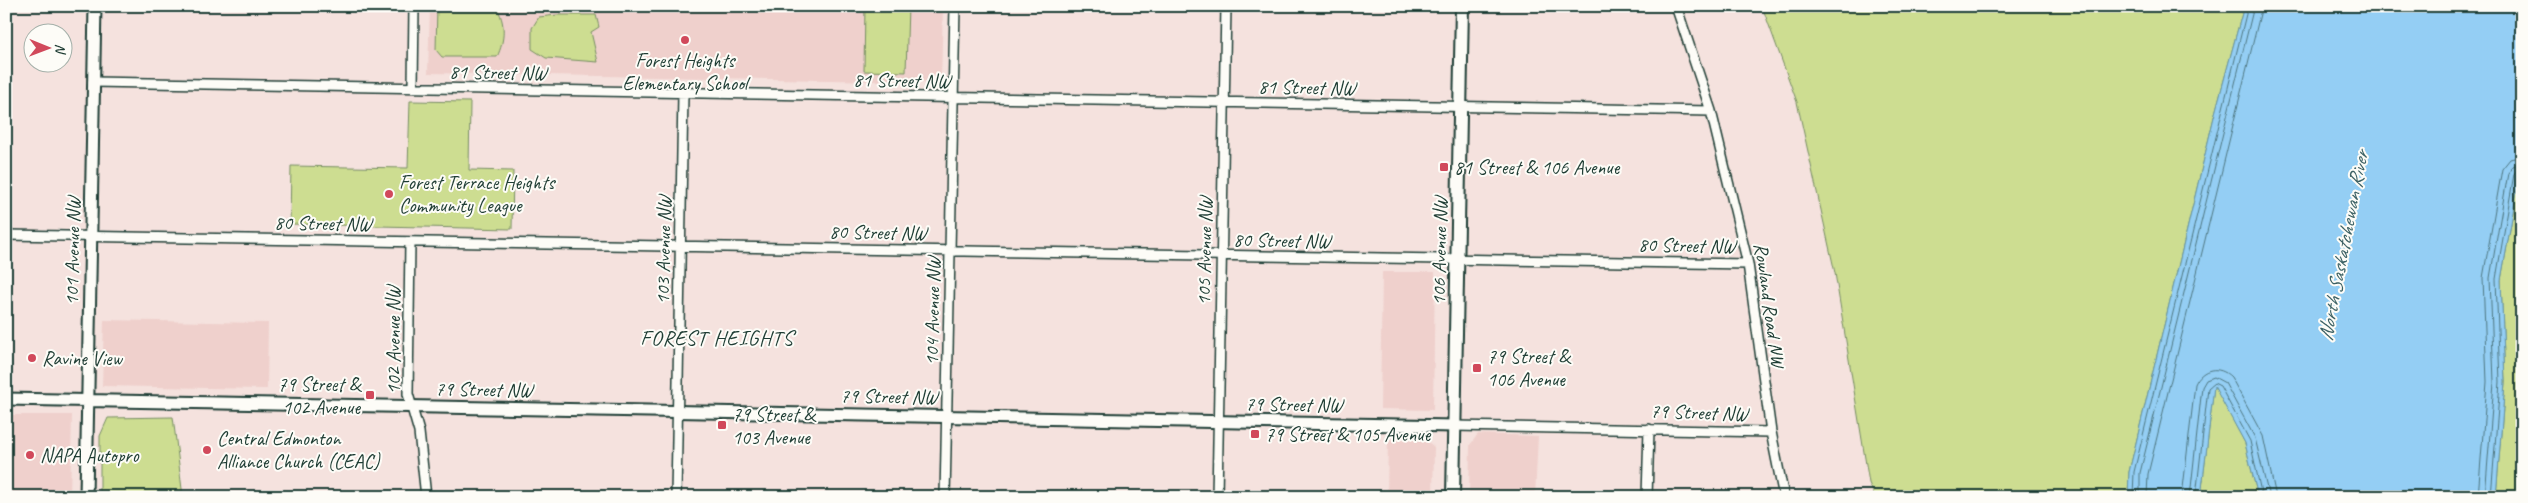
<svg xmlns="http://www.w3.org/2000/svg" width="2528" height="503" font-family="Caveat,sans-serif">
  <rect width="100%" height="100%" fill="#f5e2de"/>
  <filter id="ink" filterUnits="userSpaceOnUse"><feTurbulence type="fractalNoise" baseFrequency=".02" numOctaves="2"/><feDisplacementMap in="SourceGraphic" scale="10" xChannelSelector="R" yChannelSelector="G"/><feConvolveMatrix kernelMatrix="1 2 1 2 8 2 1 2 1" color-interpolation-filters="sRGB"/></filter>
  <g filter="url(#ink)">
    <path fill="#efd0cc" d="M 430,6 L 943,6 L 941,82 L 428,73 Z
      M 1382,272 L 1435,272 L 1433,410 L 1380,409 Z
      M 104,320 L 268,323 L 267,389 L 102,386 Z
      M 8,415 L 72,415 L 70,497 L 7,497 Z
      M 1478,434 L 1538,436 L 1535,497 L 1469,497 L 1470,445 Z
      M 1388,439 L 1426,440 L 1434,447 L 1433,497 L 1387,497 Z"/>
    <path fill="#cddd91" stroke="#768d62" d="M 437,6 L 496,6 C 506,23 505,40 497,57 L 442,57 L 436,50 Z
      M 865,6 L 908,6 L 906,72 L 864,71 Z
      M 1762,6 L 2244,6 L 2214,117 L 2129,472 L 2128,497 L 1875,497 L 1869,483 L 1835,273 L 1797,102 Z
      M 557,15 L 596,15 L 599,27 L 591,32 L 598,62 L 546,58 L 532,49 L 532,28 L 539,17 Z
      M 410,101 L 470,102 L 469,170 L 513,171 L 512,229 L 290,224 L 291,166 L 408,168 Z
      M 2522,161 L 2522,497 L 2496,497 L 2505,382 L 2501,280 Z
      M 2214,385 L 2245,443 L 2258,497 L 2201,497 Z
      M 173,417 L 183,497 L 100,497 L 100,436 L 108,418 Z"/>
    <path fill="#94cef4" stroke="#6594a7" d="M 2244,6 L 2522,6 L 2522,161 L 2501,280 L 2505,382 L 2496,497 L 2258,497 L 2245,443 L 2214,386 L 2201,497 L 2128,497 L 2129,472 L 2214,117 Z"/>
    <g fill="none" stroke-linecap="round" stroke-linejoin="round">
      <path stroke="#4e7781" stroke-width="1" d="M 2133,497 L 2134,472 L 2248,6
        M 2140,497 L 2140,473 L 2254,6
        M 2147,497 L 2148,474 L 2262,6
        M 2182,497 L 2195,384 C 2202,368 2219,365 2231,377 L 2263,436 L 2276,497
        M 2190,497 L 2202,387 L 2206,380 L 2214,377 L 2225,383 L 2255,438 L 2269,497
        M 2196,497 L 2208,388 L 2214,383 L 2220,386 L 2250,441 L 2262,497
        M 2478,497 L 2487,382 L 2483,278 L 2502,169 L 2510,159 L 2522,156
        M 2485,497 L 2494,382 L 2490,278 L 2508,173 L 2513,166 L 2522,163
        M 2491,497 L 2500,382 L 2496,279 L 2514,174 L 2517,170 L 2522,169"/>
      <defs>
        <path id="minor" d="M 1676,6 L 1711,111 L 1748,264 L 1771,432 L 1784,497
          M 93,82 L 1711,111
          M 413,87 L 414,6
          M 6,235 L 1748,264
          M 410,242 L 408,394 L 419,432 L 426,497
          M 1455,426 L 1771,432
          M 676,497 L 683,94
          M 945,497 L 955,6
          M 1217,497 L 1226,6
          M 1647,497 L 1649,429"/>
        <path id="tertiary" d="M 6,399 L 1455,426
          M 86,497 L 95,6"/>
        <path id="secondary" d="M 1453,497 L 1462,6"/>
      </defs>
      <use href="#minor" stroke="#1f3d34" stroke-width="12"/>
      <use href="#tertiary" stroke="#1f3d34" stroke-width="15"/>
      <use href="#secondary" stroke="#1f3d34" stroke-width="16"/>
      <use href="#minor" stroke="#fdfcf7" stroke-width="9"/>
      <use href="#tertiary" stroke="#fdfcf7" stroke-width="11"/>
      <use href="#secondary" stroke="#fdfcf7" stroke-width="12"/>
    </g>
  </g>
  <g fill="#d1495b" stroke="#fdfcf7" stroke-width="2">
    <circle cx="685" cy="40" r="5"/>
    <rect x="1439" y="162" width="10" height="10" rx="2.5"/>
    <circle cx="389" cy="194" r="5"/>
    <circle cx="32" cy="358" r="5"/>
    <rect x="1472" y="363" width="10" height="10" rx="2.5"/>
    <rect x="365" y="390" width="10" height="10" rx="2.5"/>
    <rect x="717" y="420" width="10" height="10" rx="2.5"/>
    <rect x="1250" y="429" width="10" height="10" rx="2.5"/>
    <circle cx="207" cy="450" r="5"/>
    <circle cx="30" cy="455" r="5"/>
  </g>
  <g text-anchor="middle" stroke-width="4" stroke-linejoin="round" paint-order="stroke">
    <g font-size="20" fill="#1f3d34" stroke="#fdfcf7" text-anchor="start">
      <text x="685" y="67" text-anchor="middle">Forest Heights<tspan x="685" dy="23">Elementary School</tspan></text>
      <text x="1454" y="174">81 Street &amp; 106 Avenue</text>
      <text x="399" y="189">Forest Terrace Heights<tspan x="399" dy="23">Community League</tspan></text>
      <text x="1487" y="363">79 Street &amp;<tspan x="1487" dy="23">106 Avenue</tspan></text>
      <text x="42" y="365">Ravine View</text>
      <text x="360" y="391" text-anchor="end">79 Street &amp;<tspan x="360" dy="23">102 Avenue</tspan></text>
      <text x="732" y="421">79 Street &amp;<tspan x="732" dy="23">103 Avenue</tspan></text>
      <text x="1265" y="441">79 Street &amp; 105 Avenue</text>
      <text x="217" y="445">Central Edmonton<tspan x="217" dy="23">Alliance Church (CEAC)</tspan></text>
      <text x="40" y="462">NAPA Autopro</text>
    </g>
    <g font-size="20" fill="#1f3d34" stroke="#fdfcf7">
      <text transform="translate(498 72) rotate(1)" y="7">81 Street NW</text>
      <text transform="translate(902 80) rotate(1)" y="7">81 Street NW</text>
      <text transform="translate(1307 87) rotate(1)" y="7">81 Street NW</text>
      <text transform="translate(323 223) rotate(1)" y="7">80 Street NW</text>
      <text transform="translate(878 232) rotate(1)" y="7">80 Street NW</text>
      <text transform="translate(1282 240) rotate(1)" y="7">80 Street NW</text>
      <text transform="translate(1687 245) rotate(1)" y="7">80 Street NW</text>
      <text transform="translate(663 250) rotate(-89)" y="7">103 Avenue NW</text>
      <text transform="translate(72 251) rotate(-89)" y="7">101 Avenue NW</text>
      <text transform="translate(1204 251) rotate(-89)" y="7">105 Avenue NW</text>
      <text transform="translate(1439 251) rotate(-89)" y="7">106 Avenue NW</text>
      <text transform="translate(1770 305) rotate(82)" y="7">Rowland Road NW</text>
      <text transform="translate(932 311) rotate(-89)" y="7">104 Avenue NW</text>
      <text transform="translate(393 340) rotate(-90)" y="7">102 Avenue NW</text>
      <text transform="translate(484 389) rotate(1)" y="7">79 Street NW</text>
      <text transform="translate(889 396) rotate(1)" y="7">79 Street NW</text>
      <text transform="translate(1294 404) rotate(1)" y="7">79 Street NW</text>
      <text transform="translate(1699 412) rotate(2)" y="7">79 Street NW</text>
    </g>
    <g font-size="21" font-style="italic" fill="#3c6164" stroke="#fdfcf7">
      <text transform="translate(2343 246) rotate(-79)" y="7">North Saskatchewan River</text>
    </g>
    <g font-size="21" letter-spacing="1" fill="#1f3d34" stroke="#fdfcf7">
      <text x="717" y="345">FOREST HEIGHTS</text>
    </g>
  </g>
  <rect width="2528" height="503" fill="none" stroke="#fdfcf7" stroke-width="25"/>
  <rect x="12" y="12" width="2503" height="478" fill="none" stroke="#1f3d34" stroke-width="2" filter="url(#ink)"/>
  <g transform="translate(48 48) rotate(91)"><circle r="24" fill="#fdfcf7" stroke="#a4b0a9"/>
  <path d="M0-4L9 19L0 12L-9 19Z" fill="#d1495b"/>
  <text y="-8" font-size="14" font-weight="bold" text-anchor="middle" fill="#1f3d34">N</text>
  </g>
</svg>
